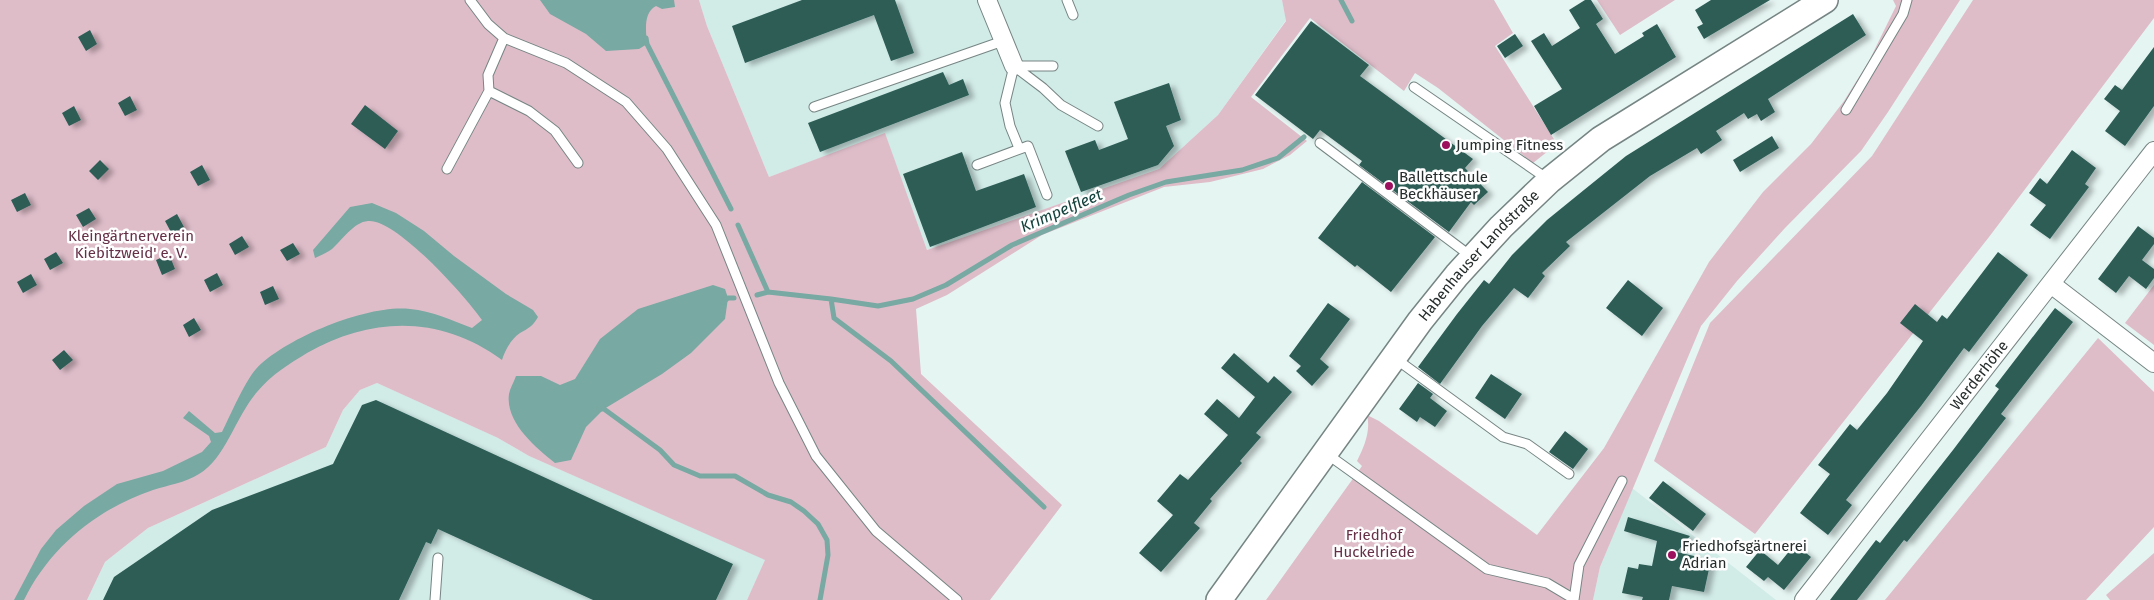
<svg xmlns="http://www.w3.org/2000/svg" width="2154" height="600" font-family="'Fira Sans',sans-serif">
  <defs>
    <filter id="shadow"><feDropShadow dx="5.5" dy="3" stdDeviation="2.5" flood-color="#0004"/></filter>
  </defs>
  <rect width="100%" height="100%" fill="#e5f5f2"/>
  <path fill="#d1ebe7" d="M 699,0 L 1282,0 L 1286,20 L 1218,115 L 1159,169 L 927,250 L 885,134 L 769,177 L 707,26 Z
    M 377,383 L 498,438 L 529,456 L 766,560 L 747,600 L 87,600 L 105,562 L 148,528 L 326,447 L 343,410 L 360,390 Z
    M 1632,488 L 1776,600 L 1593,600 L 1600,567 Z"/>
  <path fill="#debdc9" d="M 0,0 L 699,0 L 707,26 L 769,177 L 885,133 L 927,250 L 1159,169 L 1218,115 L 1286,21 L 1282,0 L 1494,0 L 1513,33 L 1495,46 L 1557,144 L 1533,163 L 1438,88 L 1415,73 L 1404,91 L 1310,18 L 1251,97 L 1307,141 L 1290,155 L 1263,169 L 1210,182 L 1164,187 L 1042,235 L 947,295 L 916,309 L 921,374 L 1062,505 L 990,600 L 747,600 L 765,560 L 529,456 L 498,438 L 377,383 L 360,390 L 343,410 L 326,447 L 148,528 L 105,562 L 87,600 L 0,600 Z
    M 1597,0 L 1675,0 L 1620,35 Z
    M 1893,0 L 1960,0 L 1888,112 L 1861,151 L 1785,228 L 1737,281 L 1701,326 L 1600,567 L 1593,600 L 1266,600 L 1362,466 L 1357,461 C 1364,447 1371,431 1367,415 L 1379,421 L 1537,535 L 1604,448 L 1709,262 L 1763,192 L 1811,144 L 1844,101 L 1869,61 L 1896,6 Z
    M 1973,0 L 2154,0 L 2154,18 L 1989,237 L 1755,534 L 1654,461 L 1710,323 L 1872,156 Z
    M 2154,285 L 2154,345 L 2125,323 Z
    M 2098,338 L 2154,392 L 2154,527 L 2086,600 L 1885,600 Z
    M 2154,553 L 2154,600 L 2110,600 L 2106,595 Z"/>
  <path fill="#78a9a2" d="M 540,0 L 674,0 L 675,7 L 662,9 L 656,6 C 643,13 646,31 647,44 L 639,49 L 606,51 L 586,34 L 550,14 Z
    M 372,203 L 396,213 L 424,231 L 454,256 L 506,294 L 533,310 L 538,317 C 533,326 529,328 520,333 C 512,338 505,350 502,360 C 441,315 372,316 307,353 C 289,364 271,375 257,392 C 236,416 225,459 199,474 C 185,483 168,485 153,490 C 97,509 50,547 24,600 L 14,600 L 41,549 L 56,530 L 84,506 L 117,484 L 163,471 L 202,452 L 211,442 L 209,436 L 183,418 L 189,411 L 215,433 L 222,432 C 230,416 245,381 256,369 C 285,338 368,304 410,309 C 432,311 451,320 472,328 L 482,320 C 466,297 396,218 368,221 C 354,222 342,240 332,249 C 327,253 321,255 315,258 L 313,250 L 350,207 Z
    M 713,285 L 725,289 L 728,298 L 725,319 L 691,353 L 662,374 L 604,409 L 586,427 L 571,460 L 555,463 C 535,447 505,422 509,394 C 510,388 514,382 516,376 L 541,376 L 560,385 L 575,379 L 600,339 L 638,309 Z"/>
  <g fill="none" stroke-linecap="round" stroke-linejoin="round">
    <path stroke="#78a9a2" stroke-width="5" d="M 1341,0 L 1352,21
      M 646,38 L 647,44 L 731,209
      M 738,225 L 768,292
      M 757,295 L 768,292 L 831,299 L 834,318 L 891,361 L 1044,507
      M 831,299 L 878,306 L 913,299 L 946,285 L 1012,245 L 1129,195 L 1166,182 L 1242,170 L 1278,158 L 1304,137
      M 723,302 L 728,298 L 734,298
      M 599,409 L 604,409 L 660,450 L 674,465 L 700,476 L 735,476 L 768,495 L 791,502 L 804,511 L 818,524 L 827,540 L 828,555 L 820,600"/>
  </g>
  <path fill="#2d5d57" filter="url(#shadow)" d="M 802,0 L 895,0 L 914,53 L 891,61 L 874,15 L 745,63 L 732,26 Z
    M 1585,0 L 1591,0 L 1603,19 L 1596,24 L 1615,54 L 1644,36 L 1642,33 L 1657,24 L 1676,57 L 1551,135 L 1534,106 L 1562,89 L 1531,41 L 1544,33 L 1552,46 L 1580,28 L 1569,10 Z
    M 1711,0 L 1770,0 L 1704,39 L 1697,27 L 1703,24 L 1695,10 Z
    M 1853,14 L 1866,35 L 1768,99 L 1775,112 L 1761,121 L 1757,114 L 1748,119 L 1744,113 L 1716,131 L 1722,140 L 1701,154 L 1697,148 L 1650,176 L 1566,242 L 1570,246 L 1542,273 L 1545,276 L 1528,298 L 1514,288 L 1482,326 L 1440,384 L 1418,367 L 1457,314 L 1484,280 L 1489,284 L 1512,255 L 1547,220 L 1579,194 L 1626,156 Z
    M 1311,21 L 1369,65 L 1360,76 L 1473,159 L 1465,168 L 1488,192 L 1474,205 L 1471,202 L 1449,232 L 1359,165 L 1362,161 L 1320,130 L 1313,139 L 1255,95 Z
    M 90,30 L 97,44 L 86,51 L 78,37 Z
    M 1515,34 L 1523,46 L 1505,58 L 1497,46 Z
    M 2154,47 L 2154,106 L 2125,146 L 2105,131 L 2120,111 L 2104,99 L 2115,85 L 2122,90 Z
    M 943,72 L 949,85 L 963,79 L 969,95 L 820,152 L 808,123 Z
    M 1169,83 L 1181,120 L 1166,126 L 1174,146 L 1158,165 L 1081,192 L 1065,151 L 1095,140 L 1099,150 L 1128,139 L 1114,102 Z
    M 130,96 L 137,110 L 125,116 L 118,103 Z
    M 365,105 L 398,131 L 385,149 L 351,124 Z
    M 74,106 L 81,120 L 69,126 L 62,113 Z
    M 1772,136 L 1779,148 L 1740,172 L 1733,160 Z
    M 2072,150 L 2096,168 L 2085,184 L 2089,187 L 2050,239 L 2030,225 L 2046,205 L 2029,193 L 2040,178 L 2047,184 Z
    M 962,152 L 976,191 L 1024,174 L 1036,207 L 930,247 L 903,174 Z
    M 100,160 L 109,169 L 98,180 L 89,171 Z
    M 202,165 L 210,180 L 198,186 L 190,172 Z
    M 1362,182 L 1435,237 L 1391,292 L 1357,265 L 1355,267 L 1318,238 Z
    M 25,193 L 31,205 L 17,212 L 11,200 Z
    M 89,208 L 96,219 L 83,227 L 76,215 Z
    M 177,214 L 184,227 L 172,234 L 165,221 Z
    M 2138,226 L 2154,238 L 2154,244 L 2142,260 L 2154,269 L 2154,278 L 2146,289 L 2129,276 L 2116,293 L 2098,279 Z
    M 242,236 L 249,247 L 235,255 L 229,244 Z
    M 293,243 L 300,254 L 287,261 L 280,250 Z
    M 56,252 L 63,263 L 50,270 L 44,259 Z
    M 1998,252 L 2028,275 L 1969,352 L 1964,348 L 1921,406 L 1846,500 L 1852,505 L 1828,535 L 1800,513 L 1830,474 L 1818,465 L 1850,424 L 1857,430 L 1887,393 L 1923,341 L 1900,323 L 1915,304 L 1937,322 L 1942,315 L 1947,319 Z
    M 169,254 L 175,269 L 162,275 L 156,260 Z
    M 217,273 L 223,285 L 210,292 L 204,280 Z
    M 31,274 L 37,285 L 23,293 L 17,282 Z
    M 1628,280 L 1663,308 L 1642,336 L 1606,308 Z
    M 273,286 L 279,299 L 265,305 L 260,292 Z
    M 1328,303 L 1350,319 L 1320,359 L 1329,367 L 1312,386 L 1296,371 L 1301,366 L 1289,356 Z
    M 2055,308 L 2073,322 L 2001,414 L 2006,418 L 1981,450 L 1907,542 L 1904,540 L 1857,600 L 1830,600 L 1876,540 L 1880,543 L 1953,450 L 1999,389 L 1995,386 Z
    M 194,318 L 201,330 L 189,337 L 183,325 Z
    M 64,350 L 73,360 L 60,370 L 52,360 Z
    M 1234,353 L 1268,383 L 1274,376 L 1292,392 L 1256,433 L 1261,437 L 1240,461 L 1242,463 L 1210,499 L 1212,501 L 1194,523 L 1200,528 L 1161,572 L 1139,553 L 1173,515 L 1157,501 L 1180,474 L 1188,480 L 1228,435 L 1204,414 L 1217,399 L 1239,418 L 1255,397 L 1221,368 Z
    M 1491,374 L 1522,394 L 1505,419 L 1475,398 Z
    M 1418,383 L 1433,394 L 1430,398 L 1447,411 L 1435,427 L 1420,417 L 1417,422 L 1399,409 Z
    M 376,400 L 733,564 L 716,600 L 593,600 L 438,529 L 431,544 L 426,542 L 399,600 L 103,600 L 114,577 L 212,510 L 333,464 L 362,405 Z
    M 1565,431 L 1588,449 L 1573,469 L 1549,452 Z
    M 1663,481 L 1706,514 L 1693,531 L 1649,498 Z
    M 1628,517 L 1690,536 L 1677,552 L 1711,560 L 1704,592 L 1672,586 L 1669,600 L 1642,600 L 1643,597 L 1622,593 L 1628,567 L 1638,569 L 1639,564 L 1652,566 L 1657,541 L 1624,531 Z
    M 1795,544 L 1811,557 L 1784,590 L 1768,577 L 1764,581 L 1746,567 L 1760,550 L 1778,565 Z"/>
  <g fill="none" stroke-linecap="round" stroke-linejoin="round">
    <defs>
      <path id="lane" d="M 470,0 L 488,24 L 504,38 L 566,63 L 626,102 L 667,149 L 716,225 L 779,383 L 816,456 L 876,531 L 957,600
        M 1067,0 L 1073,15
        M 504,38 L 488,75 L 489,91 L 529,111 L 555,131 L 578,163
        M 1014,66 L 1043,88 L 1061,105 L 1098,126
        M 1014,66 L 1005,103 L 1010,126 L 1019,148
        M 1014,66 L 1053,66
        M 1414,87 L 1549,180
        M 814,107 L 1003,41
        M 1846,110 L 1903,14 L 1907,0
        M 1320,143 L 1472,257
        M 977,165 L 1028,146 L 1047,195
        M 447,169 L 489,91
        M 1396,359 L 1503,437 L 1527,444 L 1569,474
        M 1327,454 L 1487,569 L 1547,583 L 1574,599
        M 435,600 L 438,558
        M 1574,600 L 1579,565 L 1622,481"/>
      <g id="street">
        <path d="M 987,0 L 1014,66"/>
        <path d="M 2051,284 L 2154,363"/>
        <path id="s1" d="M 1804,600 L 2154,151"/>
      </g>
      <g id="secondary">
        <path id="s2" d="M 1219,600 L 1420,321 L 1457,275 L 1501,227 L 1550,180 L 1601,139 L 1825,0"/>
      </g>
    </defs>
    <use href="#lane" stroke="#768583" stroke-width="11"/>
    <use href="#street" stroke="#768583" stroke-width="20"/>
    <use href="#secondary" stroke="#768583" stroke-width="28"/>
    <use href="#lane" stroke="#fff" stroke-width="9"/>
    <use href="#street" stroke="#fff" stroke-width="18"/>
    <use href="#secondary" stroke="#fff" stroke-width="25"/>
  </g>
  <g fill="#9d105e" stroke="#fefefe" stroke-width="2">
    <circle cx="1446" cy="145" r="5"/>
    <circle cx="1389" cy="186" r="5"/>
    <circle cx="1672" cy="555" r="5"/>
  </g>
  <g text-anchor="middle" stroke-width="5" stroke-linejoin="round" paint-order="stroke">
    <g font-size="15" fill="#252c2b" stroke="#fefefe" text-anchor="start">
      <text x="1456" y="150">Jumping Fitness</text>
      <text x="1399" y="182">Ballettschule<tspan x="1399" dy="17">Beckhäuser</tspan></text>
      <text x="1682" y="551">Friedhofsgärtnerei<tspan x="1682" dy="17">Adrian</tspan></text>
    </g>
    <g font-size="15" fill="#652f46" stroke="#fefefe">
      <text x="131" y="241">Kleingärtnerverein<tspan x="131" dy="17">Kiebitzweid' e. V.</tspan></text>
      <text x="1374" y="540">Friedhof<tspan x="1374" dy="17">Huckelriede</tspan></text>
    </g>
    <g font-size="15" fill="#252c2b" stroke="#fefefe">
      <text dy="5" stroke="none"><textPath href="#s2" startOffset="432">Habenhauser Landstraße</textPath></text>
      <text dy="5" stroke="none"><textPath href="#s1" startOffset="285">Werderhöhe</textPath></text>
    </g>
    <g font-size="16" font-style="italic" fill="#113f3a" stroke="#fefefe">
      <text transform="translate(1061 210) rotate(-23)" y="6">Krimpelfleet</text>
    </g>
  </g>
</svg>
